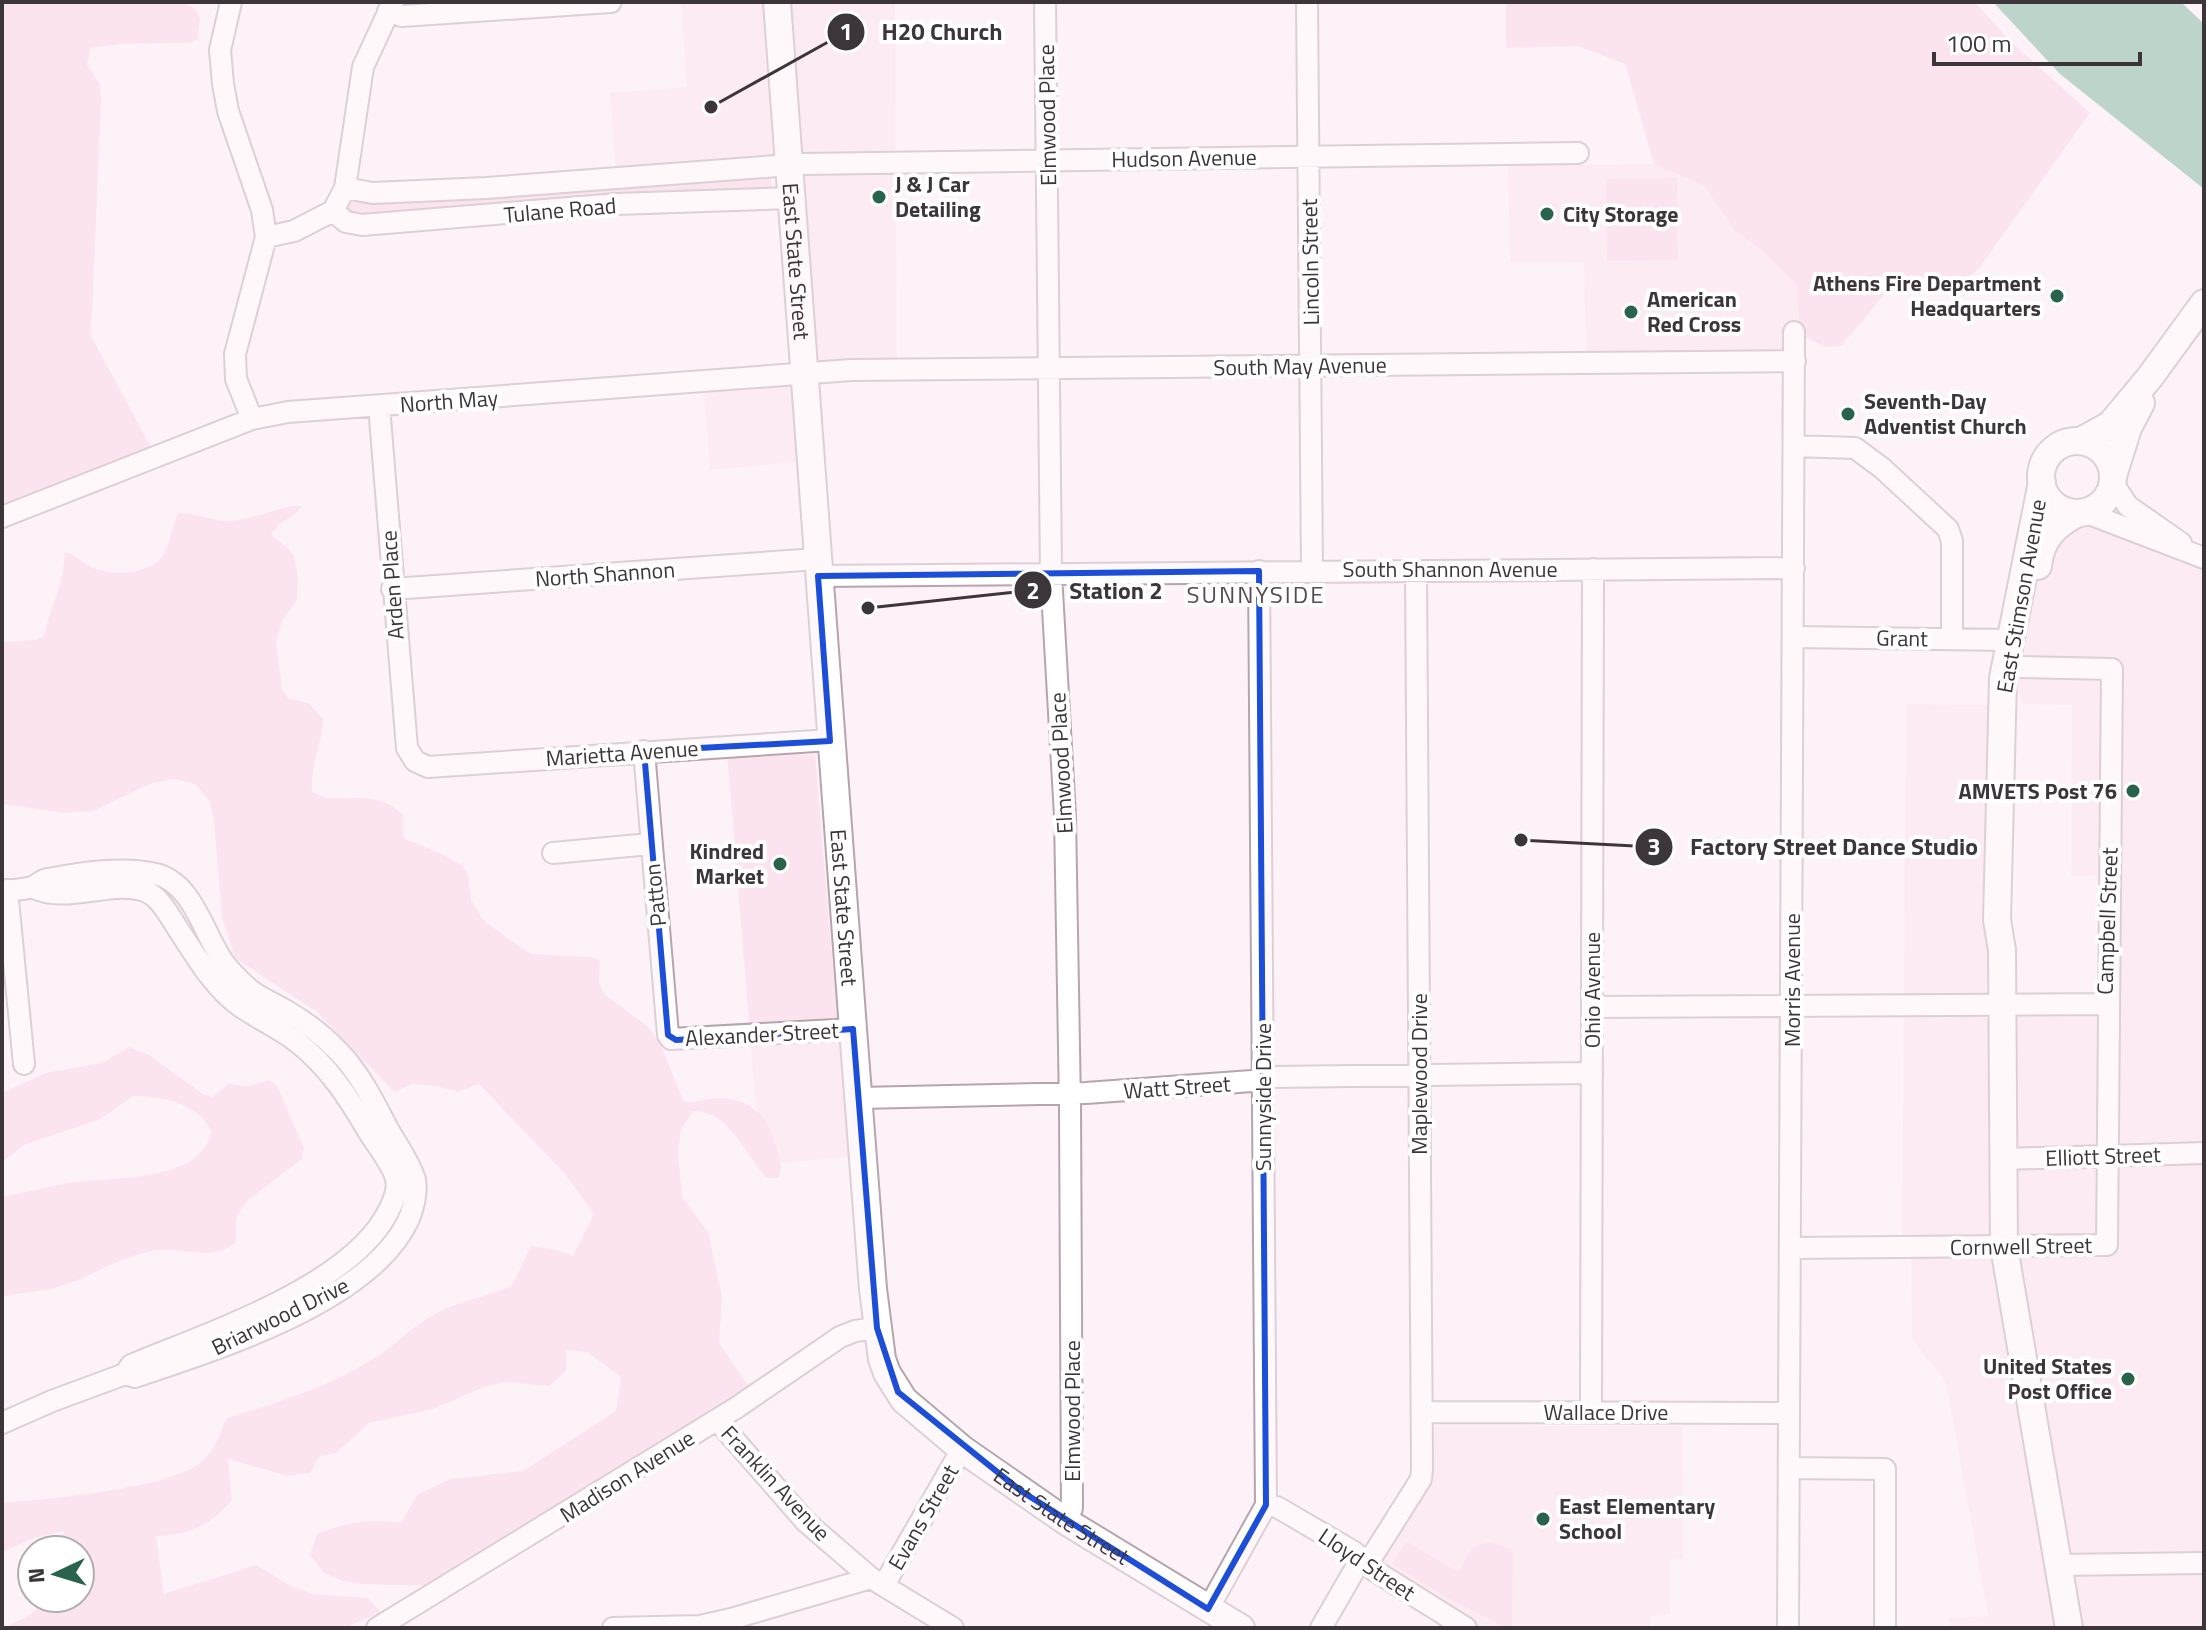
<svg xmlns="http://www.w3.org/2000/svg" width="2206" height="1630" font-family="'Titillium Web',sans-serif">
  <rect width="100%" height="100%" fill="#fdf2f7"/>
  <path fill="#fce3f0" d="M 697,2 L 895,2 L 897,374 L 813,377 L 819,460 L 710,470 L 703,387 L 807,377 L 787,161 L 616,174 L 610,93 L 687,87 L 681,4 Z
    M 1654,164 L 1704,186 L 1735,231 L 1761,250 L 1796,285 L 1801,357 L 1586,358 L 1584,263 L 1510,262 L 1508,166 Z
    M 2078,513 L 2204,558 L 2204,1628 L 1949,1628 L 1949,1618 L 1988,1616 L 1946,1382 L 1912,1339 L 1911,1247 L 1902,1247 L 1906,704 L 1993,705 L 1986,1018 L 2101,1015 L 2112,875 L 2071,876 L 2072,705 L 2022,704 L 2015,687 L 2037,574 Z
    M 727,751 L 815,755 L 849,1157 L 781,1163 L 773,1136 L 756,1108 Z
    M 1429,1426 L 1682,1426 L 1683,1559 L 1670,1560 L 1670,1614 L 1650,1616 L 1650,1628 L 1472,1628 L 1375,1567 L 1429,1479 Z"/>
  <path fill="#f8d3e7" d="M 2,2 L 182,2 L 196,9 L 200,19 L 198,39 L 190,43 L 123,44 L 91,48 L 87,65 L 100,84 L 101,103 L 91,336 L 153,451 L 2,507 Z
    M 1506,2 L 1975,2 L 2009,40 L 2090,113 L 1980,267 C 1974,272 1967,280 1960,285 C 1943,296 1911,294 1896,281 L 1841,346 L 1826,347 L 1800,335 L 1796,285 L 1761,250 L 1735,231 L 1704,186 L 1654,164 L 1625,64 L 1578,46 L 1506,48 Z
    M 771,175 L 772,191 L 403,220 L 348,214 L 348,208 L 351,202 L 359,200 Z
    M 1677,178 L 1678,260 L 1607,261 L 1606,179 Z
    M 292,506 L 302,506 C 293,519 278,521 271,535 L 288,548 L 294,556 L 298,578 L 297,600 L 282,621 L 276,643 L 282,689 L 288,698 L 309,703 L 323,719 C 322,744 310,766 312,791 C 337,810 370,783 403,815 L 403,836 L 405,839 L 440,853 L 463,866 L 468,875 L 471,900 L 483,920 L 523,949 L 533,954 L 590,957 L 600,960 L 599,983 L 604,994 L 647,1026 L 660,1043 L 684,1102 C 694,1103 699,1100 709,1099 C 742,1095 766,1109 775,1142 C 779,1156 784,1165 778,1178 L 767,1178 C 745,1156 730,1110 693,1111 L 681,1130 L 678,1152 L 682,1197 L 708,1232 L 722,1297 L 719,1343 L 749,1387 L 532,1527 L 429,1586 L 363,1584 L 343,1581 L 323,1572 L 310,1555 L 317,1534 C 346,1522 370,1518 401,1523 L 417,1495 L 450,1479 L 523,1471 L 616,1411 L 621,1377 L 587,1352 L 566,1350 L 566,1371 L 549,1386 L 506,1382 L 486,1386 L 433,1409 L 369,1423 L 336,1453 L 320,1456 L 310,1473 L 288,1476 L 228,1459 L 232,1500 C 212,1525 187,1536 156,1536 L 164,1594 L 256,1565 L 291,1586 L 313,1594 L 368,1598 L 381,1612 L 344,1628 L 2,1628 L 25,1618 L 52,1598 L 80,1598 L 80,1582 L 83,1580 L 80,1572 L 80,1550 L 71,1550 L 63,1531 L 34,1538 L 2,1552 L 2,1503 C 46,1499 164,1489 197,1465 C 214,1453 219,1436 227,1418 C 277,1403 332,1386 376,1357 C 395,1345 411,1328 431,1316 C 456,1302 486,1297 512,1286 L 531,1246 L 552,1249 L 573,1256 L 594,1214 L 565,1174 L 479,1084 L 458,1092 L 436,1086 L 413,1084 L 394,1092 L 317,1012 L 235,958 L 222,917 L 214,821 L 209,800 L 195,784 L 175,779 L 152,783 L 93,811 L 63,813 L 2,804 L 2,642 L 35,640 L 44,636 C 50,607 66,581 64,552 C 76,554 81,562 91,567 C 110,576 151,575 163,555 C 170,543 172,527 178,513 C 195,512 211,521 229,521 C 250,520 272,510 292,506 Z
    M 129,1047 L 149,1055 L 203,1094 L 213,1097 L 228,1084 L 249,1086 L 269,1080 L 277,1086 L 304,1148 L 302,1159 L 248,1200 L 241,1209 L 236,1219 L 236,1242 C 212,1264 180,1245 152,1251 C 122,1256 92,1276 64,1285 C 44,1292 22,1292 2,1297 L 2,1197 C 26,1192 50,1186 75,1182 C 112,1177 204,1182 211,1131 C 197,1102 162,1097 133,1096 L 99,1120 L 24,1145 L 2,1162 L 2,1093 L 46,1073 L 102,1063 Z
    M 1406,1541 L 1458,1572 L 1472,1548 L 1489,1542 L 1513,1550 L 1512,1627 L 1504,1627 L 1444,1596 L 1392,1564 Z"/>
  <path fill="#70af92" d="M 1993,2 L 2181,2 L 2204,24 L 2204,189 L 2060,74 Z"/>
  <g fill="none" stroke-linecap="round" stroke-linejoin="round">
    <defs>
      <path id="minor" d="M 231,2 L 220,50 L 223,84 L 228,111 L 262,210 L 266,237 L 235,354 L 236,379 L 252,419
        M 1045,2 L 1051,574 L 1065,816 L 1070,1105 L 1072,1508 L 1067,1522
        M 1307,2 L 1312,570
        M 388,11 L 402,16 L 611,2
        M 345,188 L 373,193 L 486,188 L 803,164 L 1578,153
        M 333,211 L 346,222 L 362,225 L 617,204 L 791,198
        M 266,237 L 294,231 L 333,211 L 345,188 L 363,67 L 393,2
        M 379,406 L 407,748 L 415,761 L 428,767 L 830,740
        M 1795,446 L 1855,448 L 1882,468 L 1948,529 L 1952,541 L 1952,639
        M 2112,482 L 2128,506 L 2181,543
        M 2084,512 L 2204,558
        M 2,517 L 252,419 L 288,412 L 851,370 L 1795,361
        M 818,576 L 1794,568
        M 392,589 L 817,559
        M 1794,637 L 2009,640
        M 644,751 L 668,1035 L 671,1039 L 853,1029
        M 553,853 L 650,844
        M 32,887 C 67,905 112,879 145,891 C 161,897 171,919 180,932 C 197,958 215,989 241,1007 C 259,1019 280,1029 297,1042 C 328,1066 349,1098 368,1131 C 376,1144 393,1165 396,1179 C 398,1188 394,1200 390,1208 C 354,1286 207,1333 131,1365 L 127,1371
        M 7,890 L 24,1064
        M 2,891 C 11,890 23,890 32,887 C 38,885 41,880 48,879 C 81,873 123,866 156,874 C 193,883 204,935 224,963 C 231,972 240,981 249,989 C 260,998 273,1003 285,1010 C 304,1021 323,1035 338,1051 C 359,1072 373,1100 387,1127 C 396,1144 410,1162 415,1180 C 417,1192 414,1205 410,1216 C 375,1301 217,1349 135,1377 L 125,1374 L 52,1401 L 2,1423
        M 1592,1007 L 2108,1004
        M 859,1098 L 1086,1093 L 1252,1081 L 1273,1077 L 1592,1073
        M 2003,1159 L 2204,1153
        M 1790,1248 L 2107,1245 L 2112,669 L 2018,667
        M 1422,1412 L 1789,1413
        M 1591,1412 L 1593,569
        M 717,1420 L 806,1522 L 871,1578 L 953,1628
        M 1789,1468 L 1885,1469 L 1885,1628
        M 1266,1505 L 1277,1507 L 1354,1552 L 1375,1571 L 1466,1628
        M 1368,1563 L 1421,1479 L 1422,1469 L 1416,570
        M 2058,1565 L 2204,1563
        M 884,1585 L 962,1449
        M 1208,1609 L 1266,1505 L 1259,571
        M 377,1628 L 736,1408 L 840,1337 L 855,1331 L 877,1328
        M 613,1628 L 700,1626 L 731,1619 L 871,1578
        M 1321,1628 L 1362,1557
        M 1788,1628 L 1794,332"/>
      <g id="major">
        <path id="s1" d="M 777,2 L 853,1029 L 873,1289 L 882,1359 L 887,1373 L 904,1400 L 962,1449 L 1067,1522 L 1241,1628"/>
        <path d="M 2081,441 L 2110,425 L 2150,377 L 2204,303"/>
        <circle cx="2077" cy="477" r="36"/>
        <path d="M 2113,476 L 2128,428 L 2141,403"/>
        <path d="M 2042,482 L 2003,678 L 1997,920 L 2002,950 L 2004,1247 L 2069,1628"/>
        <path d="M 2038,566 C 2041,538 2055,525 2078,513"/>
      </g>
    </defs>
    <use href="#minor" stroke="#b6a5ae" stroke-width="24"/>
    <use href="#major" stroke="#b6a5ae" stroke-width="30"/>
    <use href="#minor" stroke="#fff" stroke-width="20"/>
    <use href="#major" stroke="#fff" stroke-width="26"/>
  </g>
  <path d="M0 0H2206V1630H0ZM 1259,571 L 1266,1505 L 1208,1609 L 1021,1491 L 898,1392 L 877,1328 L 853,1029 L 676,1040 L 668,1035 L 644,751 L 830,741 L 818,576 Z" fill="#fdf2f7" fill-opacity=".55" fill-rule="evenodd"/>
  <path fill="none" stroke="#1d4ed8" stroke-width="6" stroke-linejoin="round" d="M 1259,571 L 1266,1505 L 1208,1609 L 1021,1491 L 898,1392 L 877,1328 L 853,1029 L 676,1040 L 668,1035 L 644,751 L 830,741 L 818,576 Z"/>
  <g fill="#2a634c" stroke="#fff" stroke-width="3">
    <circle cx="879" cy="197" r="8"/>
    <circle cx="1547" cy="214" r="8"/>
    <circle cx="2057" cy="296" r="8"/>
    <circle cx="1631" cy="312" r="8"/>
    <circle cx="1848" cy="414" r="8"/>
    <circle cx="2133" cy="791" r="8"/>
    <circle cx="780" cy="864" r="8"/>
    <circle cx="2128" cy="1379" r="8"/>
    <circle cx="1543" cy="1519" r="8"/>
  </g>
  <g text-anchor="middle" stroke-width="8" stroke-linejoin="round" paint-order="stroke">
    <g font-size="22" fill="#3c3539" stroke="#fff">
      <text transform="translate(1047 115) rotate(-91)" y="8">Elmwood Place</text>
      <text transform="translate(1184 158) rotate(-1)" y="8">Hudson Avenue</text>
      <text transform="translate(560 210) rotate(-5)" y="8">Tulane Road</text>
      <text dy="8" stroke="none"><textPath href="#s1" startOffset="260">East State Street</textPath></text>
      <text transform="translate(1310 262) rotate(-91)" y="8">Lincoln Street</text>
      <text transform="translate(1300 366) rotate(-1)" y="8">South May Avenue</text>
      <text transform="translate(449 401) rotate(-4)" y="8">North May</text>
      <text x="1450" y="577">South Shannon Avenue</text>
      <text transform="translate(605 574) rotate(-4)" y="8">North Shannon</text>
      <text transform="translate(392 585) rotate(-94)" y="8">Arden Place</text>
      <text transform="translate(2021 596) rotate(-80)" y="8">East Stimson Avenue</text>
      <text transform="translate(1902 638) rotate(1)" y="8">Grant</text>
      <text transform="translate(622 753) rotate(-4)" y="8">Marietta Avenue</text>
      <text transform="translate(1061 763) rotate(-93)" y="8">Elmwood Place</text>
      <text transform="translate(655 895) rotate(-96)" y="8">Patton</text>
      <text dy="8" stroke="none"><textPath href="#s1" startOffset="908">East State Street</textPath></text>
      <text transform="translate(2107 921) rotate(-88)" y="8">Campbell Street</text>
      <text transform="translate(1792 980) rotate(-90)" y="8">Morris Avenue</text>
      <text transform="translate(1592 990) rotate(-90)" y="8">Ohio Avenue</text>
      <text transform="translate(762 1034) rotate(-3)" y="8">Alexander Street</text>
      <text transform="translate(1419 1074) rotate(-90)" y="8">Maplewood Drive</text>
      <text transform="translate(1177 1087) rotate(-4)" y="8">Watt Street</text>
      <text transform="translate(1263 1097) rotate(-90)" y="8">Sunnyside Drive</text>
      <text transform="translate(2103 1156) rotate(-2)" y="8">Elliott Street</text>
      <text transform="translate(2021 1246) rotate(-1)" y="8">Cornwell Street</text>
      <text transform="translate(280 1316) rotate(-26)" y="8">Briarwood Drive</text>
      <text transform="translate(1072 1411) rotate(-90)" y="8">Elmwood Place</text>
      <text x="1606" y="1420">Wallace Drive</text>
      <text transform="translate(627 1476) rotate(-32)" y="8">Madison Avenue</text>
      <text transform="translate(776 1483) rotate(47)" y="8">Franklin Avenue</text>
      <text dy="8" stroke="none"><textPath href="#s1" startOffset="1604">East State Street</textPath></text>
      <text transform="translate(923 1517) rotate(-60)" y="8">Evans Street</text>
      <text transform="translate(1367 1564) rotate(34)" y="8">Lloyd Street</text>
    </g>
    <g font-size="22" font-weight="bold" fill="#3c3539" stroke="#fff" text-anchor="start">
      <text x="895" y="192">J &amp; J Car<tspan x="895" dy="25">Detailing</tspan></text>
      <text x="1563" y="222">City Storage</text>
      <text x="2041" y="291" text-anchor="end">Athens Fire Department<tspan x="2041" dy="25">Headquarters</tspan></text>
      <text x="1647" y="307">American<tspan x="1647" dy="25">Red Cross</tspan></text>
      <text x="1864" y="409">Seventh-Day<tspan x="1864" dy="25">Adventist Church</tspan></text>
      <text x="2117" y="799" text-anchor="end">AMVETS Post 76</text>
      <text x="764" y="859" text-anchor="end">Kindred<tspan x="764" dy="25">Market</tspan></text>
      <text x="2112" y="1374" text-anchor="end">United States<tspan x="2112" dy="25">Post Office</tspan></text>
      <text x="1559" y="1514">East Elementary<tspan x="1559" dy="25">School</tspan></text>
    </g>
    <g font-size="24" letter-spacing="2" fill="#594a52" stroke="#fff">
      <text x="1256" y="603">SUNNYSIDE</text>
    </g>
  </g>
  <path fill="none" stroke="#3c3539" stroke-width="3" d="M711 107L846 32M868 608L1033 590M1521 840L1654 847"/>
  <g fill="#3c3539" stroke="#fff" stroke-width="3">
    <circle cx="711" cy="107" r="8"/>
    <circle cx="868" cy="608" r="8"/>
    <circle cx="1521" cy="840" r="8"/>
    <circle cx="846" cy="32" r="20"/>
    <circle cx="1033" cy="590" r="20"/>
    <circle cx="1654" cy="847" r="20"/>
  </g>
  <g font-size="24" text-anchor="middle" font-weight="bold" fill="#fff">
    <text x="846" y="40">1</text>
    <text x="1033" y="599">2</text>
    <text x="1654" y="855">3</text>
  </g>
  <g font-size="24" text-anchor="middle" font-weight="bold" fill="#3c3539" stroke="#fff" stroke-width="8" stroke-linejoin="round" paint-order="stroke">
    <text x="942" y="40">H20 Church</text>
    <text x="1116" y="599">Station 2</text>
    <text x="1834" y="855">Factory Street Dance Studio</text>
  </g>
  <rect width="2206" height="1630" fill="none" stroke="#3c3539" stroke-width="8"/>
  <g transform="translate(56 1574) rotate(266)"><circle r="38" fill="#ffffff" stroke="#b1aeb0" stroke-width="2"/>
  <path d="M0-6L14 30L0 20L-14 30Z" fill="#2a634c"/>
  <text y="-12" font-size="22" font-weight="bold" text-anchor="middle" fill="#3c3539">N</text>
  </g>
  <path d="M1934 52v12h206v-12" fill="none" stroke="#3c3539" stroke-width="4"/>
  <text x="1946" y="52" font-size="24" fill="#3c3539" stroke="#ffffff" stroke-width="6" paint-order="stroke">100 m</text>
</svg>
